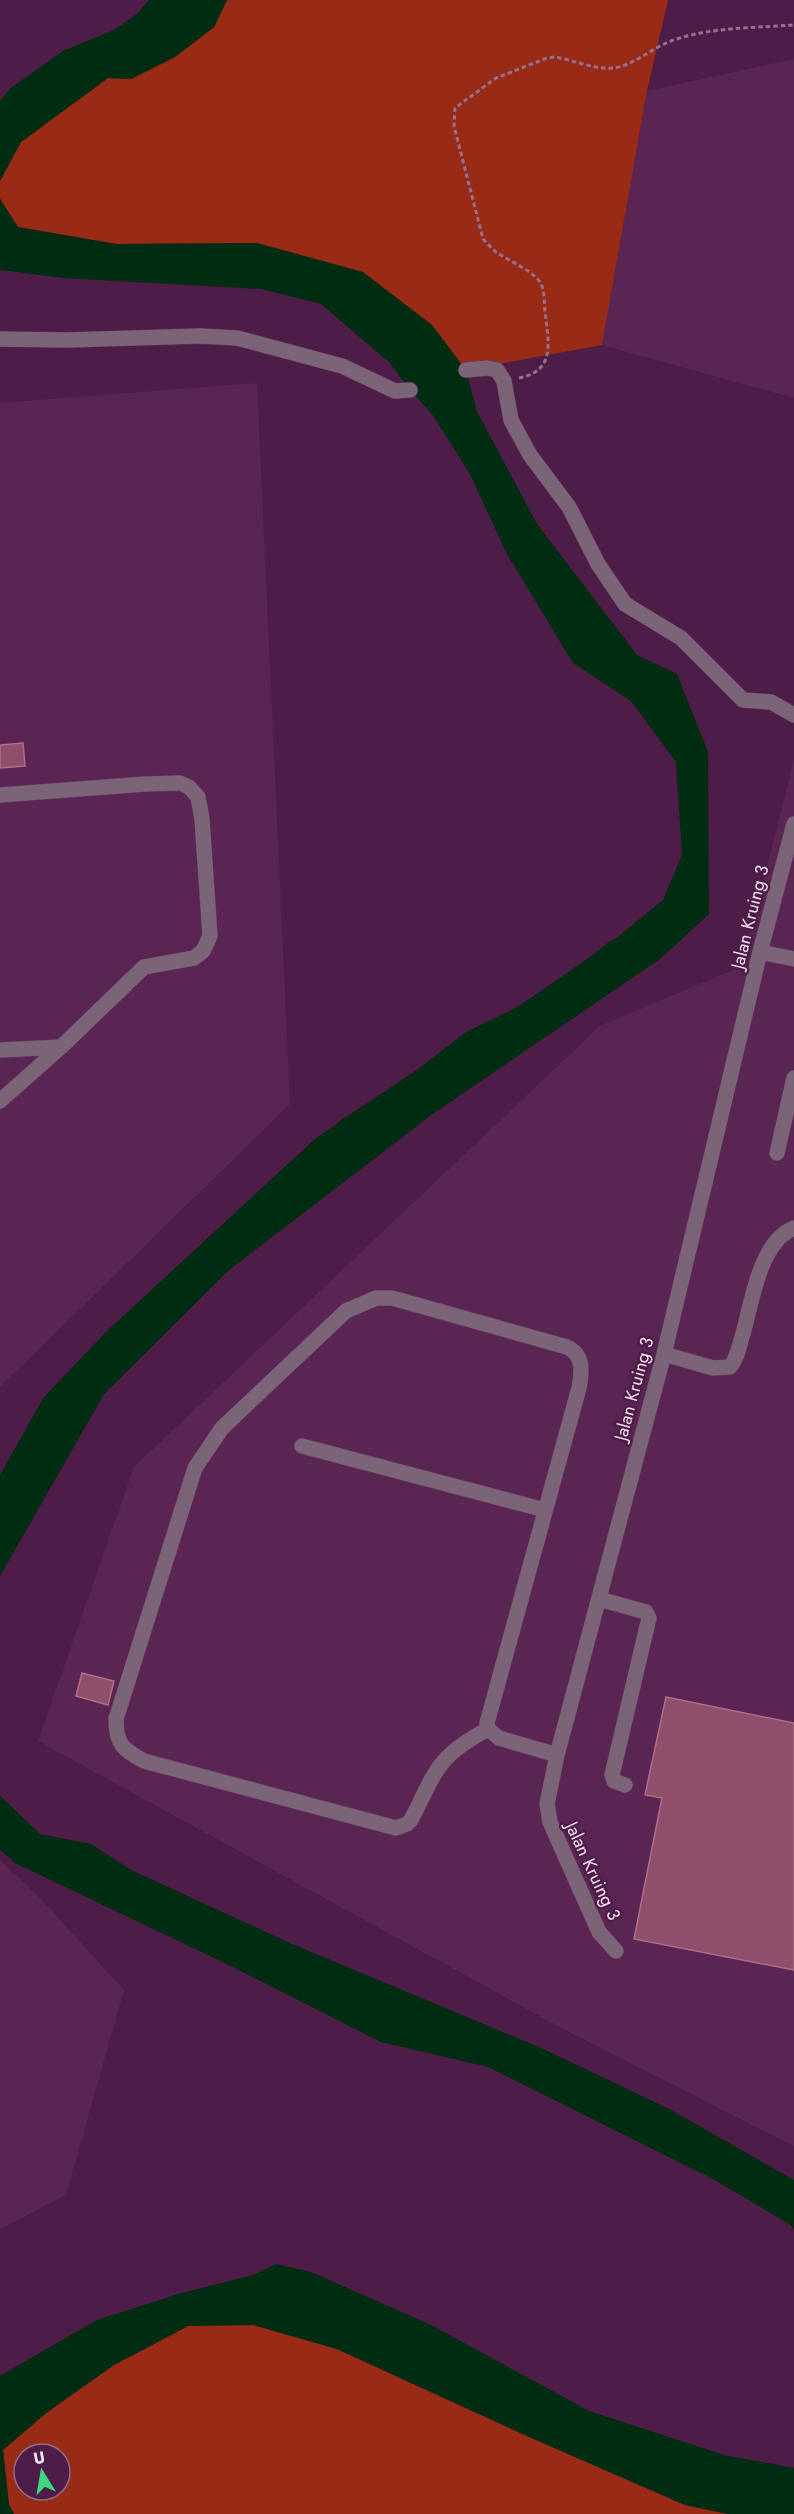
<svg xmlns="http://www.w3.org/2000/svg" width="794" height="2514" font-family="Jost,sans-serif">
  <rect width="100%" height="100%" fill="#4d1d47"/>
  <path fill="#5a2553" d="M 794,59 L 794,398 L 602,345 L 647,91 Z
    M 257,383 L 290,1104 L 0,1387 L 0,403 Z
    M 794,760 L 794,2146 L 567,2031 L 38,1741 L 134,1467 L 600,1026 L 742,966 Z
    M 0,1860 L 41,1899 L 124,1990 L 66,2195 L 0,2229 Z"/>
  <path fill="#982a16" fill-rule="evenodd" d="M 227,0 L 668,0 L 647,91 L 602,345 L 466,370 L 257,243 L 116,244 L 17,227 L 0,199 L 0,181 L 21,142 L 108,78 L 131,79 L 175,57 L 214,27 Z
    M 253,2325 L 337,2349 L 527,2436 L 685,2505 L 728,2514 L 14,2514 L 9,2505 L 3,2450 L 46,2413 L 114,2365 L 188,2326 ZM 24,2454 L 60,2454 L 60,2490 L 24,2490 Z"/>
  <path fill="#002c12" d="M 149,0 L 227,0 L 214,27 L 175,57 L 131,79 L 108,78 L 21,142 L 0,181 L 0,101 L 11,88 L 63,51 L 114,30 L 137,14 Z
    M 0,199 L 18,227 L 116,244 L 257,243 L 363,272 L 432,325 L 466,370 L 477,412 L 537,524 L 637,655 L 677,674 L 708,752 L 709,914 L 660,959 L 434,1113 L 229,1270 L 104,1394 L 0,1576 L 0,1475 L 44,1397 L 107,1331 L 315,1139 L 421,1067 L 466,1032 L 518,1007 L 613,941 L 663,900 L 682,855 L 676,762 L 631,701 L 573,663 L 507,554 L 470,474 L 432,414 L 410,390 L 389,362 L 321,304 L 262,289 L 64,278 L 0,270 Z
    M 0,1796 L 40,1834 L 91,1844 L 131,1870 L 292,1944 L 541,2048 L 669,2109 L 794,2180 L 794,2230 L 791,2225 L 713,2179 L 488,2067 L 381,2042 L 231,1966 L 15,1863 L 0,1850 Z
    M 276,2264 L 311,2272 L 431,2325 L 589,2411 L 724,2455 L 794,2468 L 794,2514 L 728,2514 L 685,2505 L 527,2436 L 337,2349 L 253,2325 L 188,2326 L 114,2365 L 46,2413 L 3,2450 L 9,2505 L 14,2514 L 0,2514 L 0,2376 L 97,2320 L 182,2293 L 253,2275 Z"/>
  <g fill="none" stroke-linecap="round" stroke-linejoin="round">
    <path stroke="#002c12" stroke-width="33" d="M 350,1134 L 585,983 L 619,955
      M 688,2139 L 794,2203"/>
  </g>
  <path fill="#8f4f6b" stroke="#b06d8a" stroke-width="1.5" d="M 23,743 L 25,766 L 0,768 L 0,745 Z
    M 82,1673 L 114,1681 L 108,1705 L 76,1696 Z
    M 666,1697 L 794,1723 L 794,1970 L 634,1939 L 662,1798 L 645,1795 Z"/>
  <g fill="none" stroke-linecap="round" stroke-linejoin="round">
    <defs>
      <path id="minor" d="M 0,339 L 67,340 L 200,336 L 237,338 L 342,366 L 395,391 L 410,390
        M 466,370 L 487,368 L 497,370 L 504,381 L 511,420 L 530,455 L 569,507 L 598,564 L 625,604 L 681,638 L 743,700 L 771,702 L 794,715
        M 0,795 L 145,784 L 180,783 L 189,787 L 198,797 L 202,819 L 210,936 L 203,951 L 194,958 L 144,967 L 61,1047 L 0,1101
        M 760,952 L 794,959
        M 0,1050 L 61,1047
        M 777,1153 L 794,1078
        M 664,1354 L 713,1368 L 730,1367 C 737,1359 739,1347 742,1337 C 752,1303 759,1242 794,1228
        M 302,1446 L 545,1510
        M 599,1599 L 646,1612 L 649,1618 L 612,1775 L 614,1781 L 625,1785
        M 488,1729 C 435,1758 437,1770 411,1820 L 407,1824 L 396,1828 L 144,1761 C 123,1749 116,1745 116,1719 L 195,1468 L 222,1428 L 346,1311 L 376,1298 L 392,1298 L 567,1347 C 584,1355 582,1372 579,1388 L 487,1723 L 488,1729 L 499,1738 L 557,1755
        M 616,1951 L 599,1932 L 550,1822 L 547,1804 L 557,1755 L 664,1354 L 760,952 L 794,824"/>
    </defs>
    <use href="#minor" stroke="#693d63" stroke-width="16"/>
    <path stroke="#967090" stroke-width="3" stroke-dasharray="4.5 3" stroke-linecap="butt" d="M 519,378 C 557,371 548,340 545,311 C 544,304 545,291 541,284 C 536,272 507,260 496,252 C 491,248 487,243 483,239 L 454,126 L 455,108 L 496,78 L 547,58 L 555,57 C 574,60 595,70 614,68 C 634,65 652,48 671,41 C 709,27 754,28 794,25"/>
    <use href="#minor" stroke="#7c6478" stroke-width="15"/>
  </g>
  <g text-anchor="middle" stroke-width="5" stroke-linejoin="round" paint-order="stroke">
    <g font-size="18" fill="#fce4f7" stroke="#4d1d47">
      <text transform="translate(750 917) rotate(-76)" y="6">Jalan Kruing 3</text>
      <text transform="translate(634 1389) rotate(-75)" y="6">Jalan Kruing 3</text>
      <text transform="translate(593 1871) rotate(65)" y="6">Jalan Kruing 3</text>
    </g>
  </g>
  <g transform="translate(42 2472) rotate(349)"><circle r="28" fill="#4d1d47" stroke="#936d8d" stroke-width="1.5"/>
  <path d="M0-4.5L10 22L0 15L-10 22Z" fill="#3ed77d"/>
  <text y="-9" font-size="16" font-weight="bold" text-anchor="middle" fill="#fce4f7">U</text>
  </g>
</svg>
